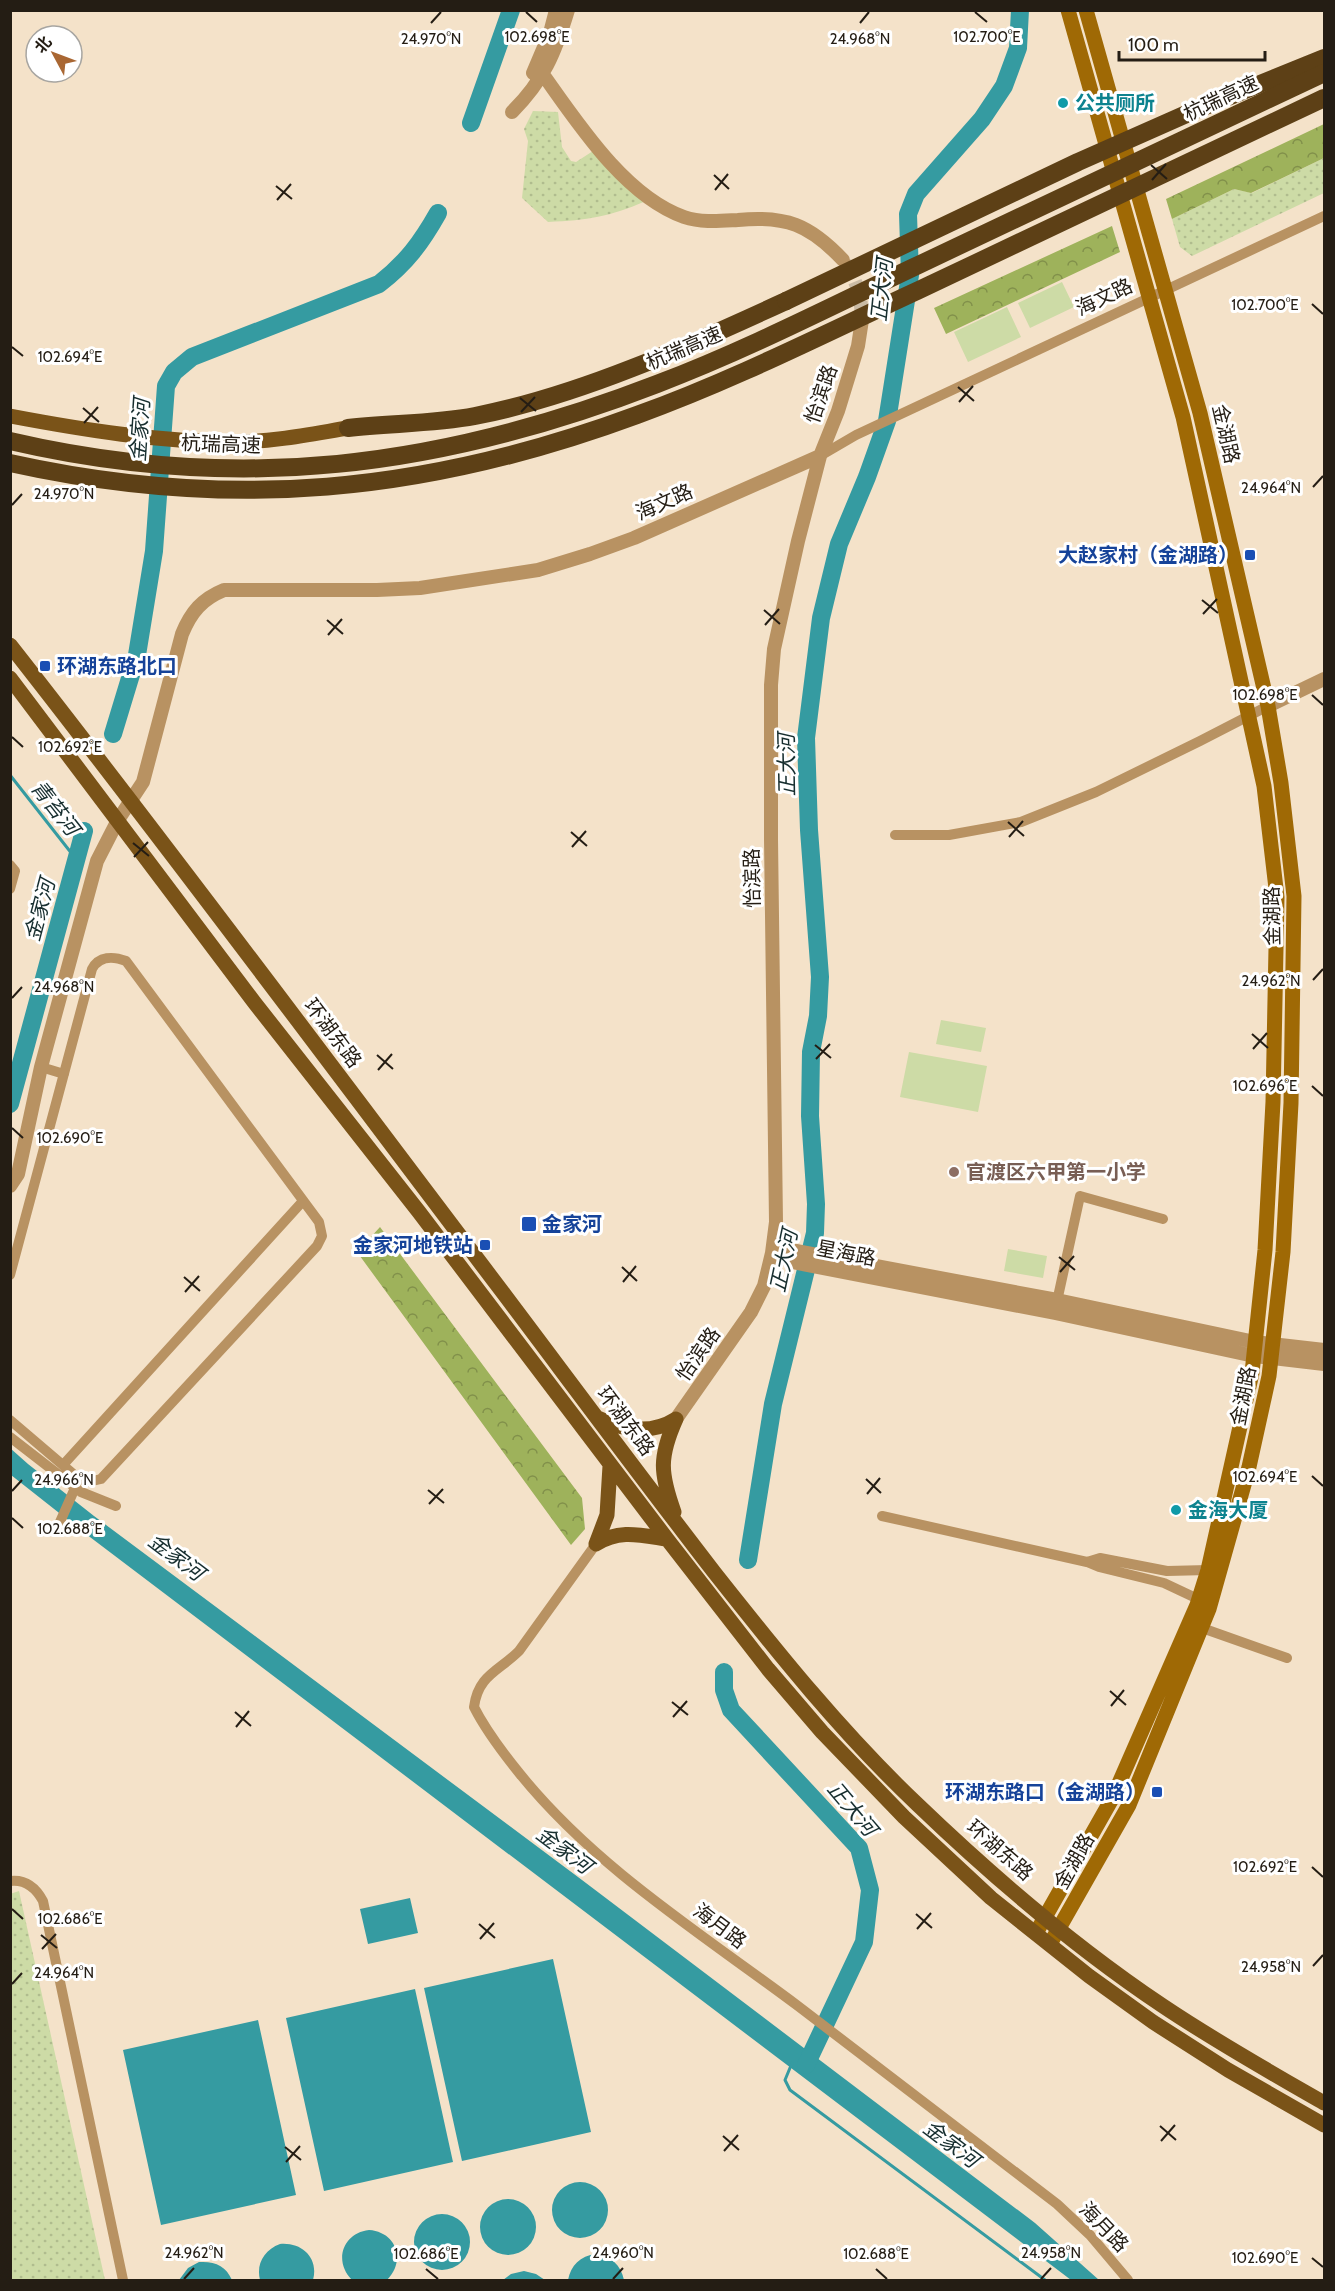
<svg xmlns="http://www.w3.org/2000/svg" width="1335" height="2291" font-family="Cabin,'Noto Sans SC',sans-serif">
  <defs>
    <pattern id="grass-dots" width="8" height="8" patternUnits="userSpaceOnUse" patternTransform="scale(1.5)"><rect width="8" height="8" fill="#cddba6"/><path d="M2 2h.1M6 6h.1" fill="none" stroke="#b0bc8e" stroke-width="1.8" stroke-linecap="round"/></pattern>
    <pattern id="forest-crowns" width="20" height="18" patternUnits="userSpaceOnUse" patternTransform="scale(1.5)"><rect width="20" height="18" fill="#9eb25b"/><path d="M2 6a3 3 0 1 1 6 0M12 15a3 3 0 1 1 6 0" fill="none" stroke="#81904a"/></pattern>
  </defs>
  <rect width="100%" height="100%" fill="#f4e2c9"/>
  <path fill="url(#grass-dots)" d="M 533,111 L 558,112 L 562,147 L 571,161 L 576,162 L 593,151 L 646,201 C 609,217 588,220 548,222 L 522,198 L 528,141 L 524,129 Z
    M 1324,158 L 1324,193 L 1192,256 L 1180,247 L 1172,219 L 1234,189 L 1252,193 Z
    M 19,1891 L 105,2280 L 11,2280 L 10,1894 Z"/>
  <path fill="url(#forest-crowns)" d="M 1324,124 L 1324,158 L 1251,193 L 1234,189 L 1172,219 L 1166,199 Z
    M 1112,226 L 1120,252 L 946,334 L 934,308 Z
    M 380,1227 L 582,1498 L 585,1529 L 571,1545 L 357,1252 Z"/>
  <path fill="#cddba6" d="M 1062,282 L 1074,307 L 1030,328 L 1018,303 Z
    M 1007,307 L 1021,337 L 968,362 L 954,332 Z
    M 941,1020 L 986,1028 L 981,1052 L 936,1044 Z
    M 909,1052 L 987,1066 L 978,1112 L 900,1097 Z
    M 1008,1249 L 1047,1256 L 1043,1278 L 1004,1271 Z"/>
  <path fill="#359ba1" d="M 10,1448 L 28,1464 L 94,1516 L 582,1880 L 1035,2223 L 1099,2280 L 1071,2280 L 82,1531 L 11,1475 Z
    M 410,1898 L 418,1933 L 368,1944 L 360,1909 Z
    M 553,1959 L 591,2132 L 462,2161 L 424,1988 Z
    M 415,1989 L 453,2162 L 324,2191 L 286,2018 Z
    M 258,2020 L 296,2195 L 161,2225 L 123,2050 Z
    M552 2210a28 28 0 1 1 56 0a28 28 0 1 1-56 0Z
    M480 2227a28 28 0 1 1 56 0a28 28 0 1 1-56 0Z
    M414 2242a28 28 0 1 1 56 0a28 28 0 1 1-56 0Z
    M 369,2230 C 397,2232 406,2261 387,2280 L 352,2280 C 333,2261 343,2233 369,2230 Z
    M 280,2244 C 302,2242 319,2258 313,2280 L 260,2280 C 256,2264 264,2250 280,2244 Z
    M 596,2254 C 611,2256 621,2265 624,2280 L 568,2280 C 571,2265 580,2256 596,2254 Z
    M 199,2262 C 215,2261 226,2266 232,2280 L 179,2280 L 188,2268 Z
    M 524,2271 L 536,2274 L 545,2280 L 503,2280 L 511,2274 Z"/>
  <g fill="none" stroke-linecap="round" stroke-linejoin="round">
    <path stroke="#359ba1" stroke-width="3" d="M 10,775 L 76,859
      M 792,2063 L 785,2080 L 790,2090 L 1045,2280"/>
    <path stroke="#359ba1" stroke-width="18" d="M 471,123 L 511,10
      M 113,734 L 137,655 L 154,551 L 166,386 L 174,372 L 192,357 L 379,284 C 407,262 421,243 438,213
      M 10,1104 L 84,831
      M 748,1560 L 773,1404 L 815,1233 L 816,1204 L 810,1116 L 811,1052 L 818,1016 L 820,977 L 809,830 L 806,738 L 821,618 L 839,544 L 867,477 L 887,421 L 910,275 L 908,214 L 916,194 L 982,119 L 1004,86 L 1018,48 L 1020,10
      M 724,1672 L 724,1690 L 731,1710 L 859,1848 L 870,1890 L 864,1942 L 806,2065"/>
    <path stroke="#cabba5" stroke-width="14" stroke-dasharray="14 7" stroke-linecap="butt" d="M 845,263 C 858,284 861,295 862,320"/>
    <path stroke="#b89262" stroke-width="10" d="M 820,456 L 856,435 L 1324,216
      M 895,835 L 949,835 L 1021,822 L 1096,792 L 1200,741 L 1268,706
      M 10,865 L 15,871 L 10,889
      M 41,1067 L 64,1074
      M 10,1275 L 92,969 C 99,956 113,956 126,961 L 319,1222 L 322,1236 L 317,1246 L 101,1479 L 88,1482 L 78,1478 L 10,1420
      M 1056,1306 L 1080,1196 L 1163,1219
      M 10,1437 L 81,1492 L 116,1506
      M 63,1465 L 303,1201
      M 882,1516 L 1087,1562 L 1099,1567 L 1164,1583 L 1198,1599
      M 56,1531 L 75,1488
      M 596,1544 L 519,1651 C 499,1671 478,1675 474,1707 C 486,1731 503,1753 520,1774 C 596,1868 702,1934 798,2006 C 884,2071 970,2138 1057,2204 L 1090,2235 L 1128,2280
      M 1087,1562 L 1100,1558 L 1167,1571 L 1208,1570
      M 1202,1628 L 1287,1658
      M 10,1881 C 26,1879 36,1888 43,1901 L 123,2280"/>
    <path stroke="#b89262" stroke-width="14" d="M 537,66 C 574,117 622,195 684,217 C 702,223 720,221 738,220 C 786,215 810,225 843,260
      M 533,73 L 550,33 L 556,10
      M 512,112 C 544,80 555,53 568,10
      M 1268,706 L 1324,679
      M 10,1186 L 18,1174 L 41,1067 L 97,861 L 118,820 L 143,782 L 182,634 C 191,612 202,599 224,590 L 377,590 L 420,588 L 538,570 L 590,554 L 634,538 L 820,456
      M 772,1253 L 792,1262 L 1055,1313 L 1254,1356 L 1324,1364
      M 775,1253 L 796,1251 L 1057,1300 L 1255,1342 L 1324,1350
      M 676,1419 L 751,1312 L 764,1286 L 772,1253 L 776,1222 L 771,839 L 771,685 L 774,649 L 798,541 L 820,456 L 838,411 L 858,346 L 862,320"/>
    <path stroke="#9f6905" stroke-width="15" d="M 1036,1933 L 1113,1797 L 1197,1605 L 1208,1570 L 1252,1373 L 1265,1250 L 1273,1102 L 1277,897 L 1264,786 L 1183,417 L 1068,10
      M 1050,1944 L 1129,1805 L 1209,1609 L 1249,1467 L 1269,1376 L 1283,1252 L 1291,1103 L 1294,896 L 1281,783 L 1268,706 L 1200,413 L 1086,10"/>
    <path stroke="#7a5318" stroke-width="15" d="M 10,416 C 84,430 159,442 234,442 C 272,442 311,434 348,428
      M 10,645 C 178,859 340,1078 504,1294 C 574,1387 643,1480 714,1572 C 778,1653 842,1733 917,1804 C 993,1877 1075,1947 1163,2006 C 1215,2041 1270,2072 1324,2103
      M 10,678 L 254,1002 L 419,1212 L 667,1539 L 768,1669 L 822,1732 L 904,1817 L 991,1898 L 1089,1976 L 1153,2022 L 1228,2070 L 1324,2125
      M 598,1418 C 623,1430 651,1435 676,1419 C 659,1457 660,1473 674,1512
      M 610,1466 L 607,1515 L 596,1544 C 619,1529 640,1535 667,1539"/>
    <path stroke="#5d4016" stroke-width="18" d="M 1191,112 L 1324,58
      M 348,428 C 390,423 433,424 475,416 C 582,395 688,346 786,301"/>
    <path stroke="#5d4016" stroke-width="18" d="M 786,301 L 1078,162 L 1191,112
      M 10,441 C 238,494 440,468 657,384 C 744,351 828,308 912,268 C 1050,203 1187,138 1324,73
      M 10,463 C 231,512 426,493 637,415 C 734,380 826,333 919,290 C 1054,226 1189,162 1324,98"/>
  </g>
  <path fill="none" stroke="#241d14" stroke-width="2" d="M 526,12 L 537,22M 975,12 L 987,22M 431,23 L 441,12M 860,23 L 869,12M 1151,165 L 1167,179M 714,175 L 729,189M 1152,180 L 1166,164M 276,186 L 292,199M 715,190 L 728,174M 277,200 L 291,184M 1312,304 L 1323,314M 12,347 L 23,356M 958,387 L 974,401M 520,398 L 536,411M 959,402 L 973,386M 83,408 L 99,422M 521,412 L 535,397M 84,423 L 98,407M 1313,487 L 1323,476M 12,505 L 22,494M 1202,600 L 1218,613M 764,610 L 780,624M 1203,614 L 1217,599M 327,620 L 343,634M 765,625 L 779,609M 328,635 L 342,619M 1312,695 L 1323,705M 12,737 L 23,747M 1008,822 L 1024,836M 571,832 L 587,846M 1009,837 L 1023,821M 133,843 L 149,856M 572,847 L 586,831M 134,857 L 148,842M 1313,980 L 1323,969M 12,998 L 22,987M 1252,1034 L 1268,1048M 815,1045 L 831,1058M 1253,1049 L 1267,1033M 377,1055 L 393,1069M 816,1059 L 830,1044M 378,1070 L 392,1054M 1312,1086 L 1323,1096M 12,1128 L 23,1138M 1059,1257 L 1075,1270M 622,1267 L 637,1281M 1060,1272 L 1074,1256M 184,1277 L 200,1291M 623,1282 L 636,1266M 185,1292 L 199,1276M 1312,1476 L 1323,1486M 866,1479 L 881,1493M 428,1490 L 444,1503M 12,1491 L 22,1480M 867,1494 L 880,1478M 429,1504 L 443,1489M 12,1518 L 23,1528M 1110,1691 L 1126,1705M 672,1702 L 688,1715M 1111,1706 L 1124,1690M 235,1712 L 251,1726M 673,1717 L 687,1701M 236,1727 L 249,1711M 1312,1867 L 1323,1877M 12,1909 L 23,1919M 916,1914 L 932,1928M 479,1924 L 495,1938M 917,1929 L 931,1913M 41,1935 L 57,1948M 480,1939 L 494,1923M 42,1949 L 56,1934M 1313,1966 L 1323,1955M 12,1984 L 22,1973M 1160,2126 L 1176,2140M 723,2136 L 739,2150M 1161,2141 L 1175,2125M 285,2147 L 301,2160M 724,2151 L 738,2135M 286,2162 L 300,2146M 1312,2258 L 1323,2267M 426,2269 L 438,2279M 876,2269 L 887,2279M 184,2279 L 194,2268M 613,2279 L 623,2268M 1041,2279 L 1051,2268"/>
  <g fill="#0f9aa8" stroke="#fff" stroke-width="2">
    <circle cx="1063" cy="103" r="6"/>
    <circle cx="1176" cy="1510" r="6"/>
  </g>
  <g fill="#1a4fb4" stroke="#fff" stroke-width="2">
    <rect x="1244" y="549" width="12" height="12" rx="3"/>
    <rect x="39" y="660" width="12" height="12" rx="3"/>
    <rect x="521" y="1216" width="16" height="16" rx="3"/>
    <rect x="479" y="1239" width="12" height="12" rx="3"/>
    <rect x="1151" y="1786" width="12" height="12" rx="3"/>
  </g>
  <circle fill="#8d6e63" stroke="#fff" stroke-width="2" cx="954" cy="1172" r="6"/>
  <g text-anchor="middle" stroke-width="6" stroke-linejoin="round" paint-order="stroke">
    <g font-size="20" fill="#241d14" stroke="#fff">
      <text transform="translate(1221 98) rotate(-25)" y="7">杭瑞高速</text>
      <text transform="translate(1104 297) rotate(-25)" y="7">海文路</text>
      <text transform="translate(684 348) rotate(-23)" y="7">杭瑞高速</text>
      <text transform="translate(821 394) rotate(-71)" y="7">怡滨路</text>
      <text transform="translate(1226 434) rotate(77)" y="7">金湖路</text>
      <text transform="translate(221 444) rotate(2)" y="7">杭瑞高速</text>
      <text transform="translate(664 502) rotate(-24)" y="7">海文路</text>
      <text transform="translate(752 878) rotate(-91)" y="7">怡滨路</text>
      <text transform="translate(1272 916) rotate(-91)" y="7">金湖路</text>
      <text transform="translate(333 1033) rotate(53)" y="7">环湖东路</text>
      <text transform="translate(846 1253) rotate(11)" y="7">星海路</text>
      <text transform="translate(698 1354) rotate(-55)" y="7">怡滨路</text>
      <text transform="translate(1243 1396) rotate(-79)" y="7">金湖路</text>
      <text transform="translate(626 1421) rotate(53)" y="7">环湖东路</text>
      <text transform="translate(1000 1850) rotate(41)" y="7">环湖东路</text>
      <text transform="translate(1074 1861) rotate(-61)" y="7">金湖路</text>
      <text transform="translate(720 1926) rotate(37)" y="7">海月路</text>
      <text transform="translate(1104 2227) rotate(46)" y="7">海月路</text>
    </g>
    <g font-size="20" font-weight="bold" fill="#0d838f" stroke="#fff" text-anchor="start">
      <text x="1075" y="110">公共厕所</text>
      <text x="1188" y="1517">金海大厦</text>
    </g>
    <g font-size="20" font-weight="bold" fill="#164399" stroke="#fff" text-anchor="end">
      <text x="1238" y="562">大赵家村（金湖路）</text>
      <text x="57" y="673" text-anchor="start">环湖东路北口</text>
      <text x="542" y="1231" text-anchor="start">金家河</text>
      <text x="473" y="1252">金家河地铁站</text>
      <text x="1145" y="1799">环湖东路口（金湖路）</text>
    </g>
    <g font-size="20" font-weight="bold" fill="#785e54" stroke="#fff" text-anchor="start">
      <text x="966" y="1179">官渡区六甲第一小学</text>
    </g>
    <g font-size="21" font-style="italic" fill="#172e2f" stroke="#fff">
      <text transform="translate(882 290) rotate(-84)" y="7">正大河</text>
      <text transform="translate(140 430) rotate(-86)" y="7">金家河</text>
      <text transform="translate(787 765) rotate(-91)" y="7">正大河</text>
      <text transform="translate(55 808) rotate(52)" y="7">青苔河</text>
      <text transform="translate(40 910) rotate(-75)" y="7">金家河</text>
      <text transform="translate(784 1261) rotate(-78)" y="7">正大河</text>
      <text transform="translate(176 1557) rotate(37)" y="7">金家河</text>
      <text transform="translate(852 1809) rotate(50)" y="7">正大河</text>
      <text transform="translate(564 1850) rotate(37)" y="7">金家河</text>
      <text transform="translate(951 2144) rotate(37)" y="7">金家河</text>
    </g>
  </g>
  <g font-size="15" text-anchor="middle" fill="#241d14" stroke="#fff" stroke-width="6" stroke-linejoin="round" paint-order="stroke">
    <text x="537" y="42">102.698°E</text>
    <text x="987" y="42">102.700°E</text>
    <text x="431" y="44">24.970°N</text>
    <text x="860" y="44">24.968°N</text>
    <text x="1265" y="310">102.700°E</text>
    <text x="70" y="362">102.694°E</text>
    <text x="1271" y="493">24.964°N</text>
    <text x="64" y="499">24.970°N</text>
    <text x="1265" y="700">102.698°E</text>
    <text x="70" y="752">102.692°E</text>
    <text x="1271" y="986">24.962°N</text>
    <text x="64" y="992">24.968°N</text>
    <text x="1265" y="1091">102.696°E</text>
    <text x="70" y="1143">102.690°E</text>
    <text x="1265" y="1482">102.694°E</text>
    <text x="64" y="1485">24.966°N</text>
    <text x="70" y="1534">102.688°E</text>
    <text x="1265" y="1872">102.692°E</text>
    <text x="70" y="1924">102.686°E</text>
    <text x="1271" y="1972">24.958°N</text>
    <text x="64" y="1978">24.964°N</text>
    <text x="194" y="2258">24.962°N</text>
    <text x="623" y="2258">24.960°N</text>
    <text x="1051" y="2258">24.958°N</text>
    <text x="426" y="2259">102.686°E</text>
    <text x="876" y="2259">102.688°E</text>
    <text x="1265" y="2263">102.690°E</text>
  </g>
  <rect width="1335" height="2291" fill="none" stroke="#241d14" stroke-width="24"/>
  <g transform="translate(54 54) rotate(311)"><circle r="28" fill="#ffffff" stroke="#a7a5a1" stroke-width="1.5"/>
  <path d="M0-4.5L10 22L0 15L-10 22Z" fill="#a96733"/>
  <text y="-9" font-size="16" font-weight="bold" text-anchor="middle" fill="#241d14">北</text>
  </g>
  <path d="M1119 51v9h146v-9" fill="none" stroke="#241d14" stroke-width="3"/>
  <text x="1128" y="51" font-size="18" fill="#241d14" stroke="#ffffff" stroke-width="4.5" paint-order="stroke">100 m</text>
</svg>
